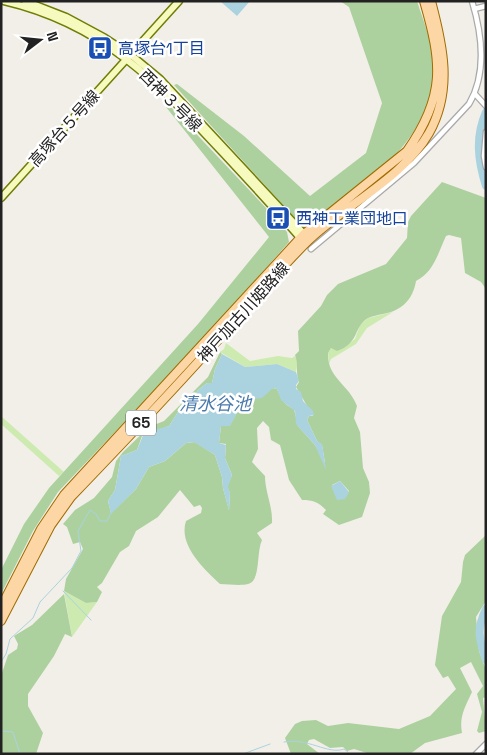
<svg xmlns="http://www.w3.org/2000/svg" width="487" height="755" font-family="'Space Grotesk','Noto Sans JP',sans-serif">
  <rect width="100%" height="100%" fill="#f2efe9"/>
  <path fill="#cdebb0" d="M 393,312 L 367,328 L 356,344 L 331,359 L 329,364 L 328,353 L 331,348 L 340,350 L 355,339 L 360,325 L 368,318 Z
    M 226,343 L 250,361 L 278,356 L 292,358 L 295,356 L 298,361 L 296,372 L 277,364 L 245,367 L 220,352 L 224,349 Z
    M 1,416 L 64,472 L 59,476 L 1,424 Z
    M 64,591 L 86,603 L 97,602 L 72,637 Z"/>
  <path fill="#add19e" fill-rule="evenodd" d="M 340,1 L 417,1 C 423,20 432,41 433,60 C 439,141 360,185 305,229 L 174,85 L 177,84 L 244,136 L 310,196 L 366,153 L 382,103 L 349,7 Z
    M 169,105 L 267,209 L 287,232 L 289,242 L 208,334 L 58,492 L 33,531 L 1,594 L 1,570 L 24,524 L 49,488 L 198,324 L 269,237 L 166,107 Z
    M 442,182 L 486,198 L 486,289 L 481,282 L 465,273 L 461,238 L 449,235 L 446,236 C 438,253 434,272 416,281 C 413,300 401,311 383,314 C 378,315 372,316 368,318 C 353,327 360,343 337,351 L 331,348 L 328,353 C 327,378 349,384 357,406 L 354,418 L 360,432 L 363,468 L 369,482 L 370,493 L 362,517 L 339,525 L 323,514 L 326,510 C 318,502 313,500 302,500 L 289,480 L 280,445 L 271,440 L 269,427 L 263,421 L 257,428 L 258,449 L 252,462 L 265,476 C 265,492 273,507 272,523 L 257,533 L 262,540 C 256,553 261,581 248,584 C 240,586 228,584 220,584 C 204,569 178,545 186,521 L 201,513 L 202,508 L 200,505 L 194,507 L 180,490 L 158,517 L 136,531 L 129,546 L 120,552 L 102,583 L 97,587 L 102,592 L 97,602 L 86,603 L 64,591 L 66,579 L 83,549 L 80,542 L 73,544 L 67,527 L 63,524 L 75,510 L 94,498 L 112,477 L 116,461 L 123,452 L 149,427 L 164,421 L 208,377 L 220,352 L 222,354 L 215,369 L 212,383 L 207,383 L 198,390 L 189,405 L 178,412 L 169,426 L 142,436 L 137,450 L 121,456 L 115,490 L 108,501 L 111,513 L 136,489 L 149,467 L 165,461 L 186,443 L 195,442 L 215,455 L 222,477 L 223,488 L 229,510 L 230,493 L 227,487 L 232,475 L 225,458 L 226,444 L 219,443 L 221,426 L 230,425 L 243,402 L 273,388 L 277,389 C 281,398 284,405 294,409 L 298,426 L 315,445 L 325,463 L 322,445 L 317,441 L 307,420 L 309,416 L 313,416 L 296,387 L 299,382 C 295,373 299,364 295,355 L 299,351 L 298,331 L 321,306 L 327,295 L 338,284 L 386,264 L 407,238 L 408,222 L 411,216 ZM 340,481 L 349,491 L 344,499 L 340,499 L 332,485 Z
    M 486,535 L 486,601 L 476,617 L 479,651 L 486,670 L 486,697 L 483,698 L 486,731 L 479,733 L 477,731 L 482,712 L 477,694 L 483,686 L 471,662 L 460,668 L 472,692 C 465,707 459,717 462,733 L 425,743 L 410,754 L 370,754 L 354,749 L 347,751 L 343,747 L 330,748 L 314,739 L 309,740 L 307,744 L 320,754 L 291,754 L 285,738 L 295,724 L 302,721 L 316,720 L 328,726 L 348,723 L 399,729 L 430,716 L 456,689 L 448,676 L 443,678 L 435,665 L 442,616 L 461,582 L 463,562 L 465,555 Z
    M 64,594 L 72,637 L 65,634 L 54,656 L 28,694 L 28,706 L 43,733 L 36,754 L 1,754 L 1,676 L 8,655 L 17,649 L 18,644 L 14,636 L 32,625 Z"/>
  <path fill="#aad3df" d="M 220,1 L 250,1 L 237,16 Z
    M 222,354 L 245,367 L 277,364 L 296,372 L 299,381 L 296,385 L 296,389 L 301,392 L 303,401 L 313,411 L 314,415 L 309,416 L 307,420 L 317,441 L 322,444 L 326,470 L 315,445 L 296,424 L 295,411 L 281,400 L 277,389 L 273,388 L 262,398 L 250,399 L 243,402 L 230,426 L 221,426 L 219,443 L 226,445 L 225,458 L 232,475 L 228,487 L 230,493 L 229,511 L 223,488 L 222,477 L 215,455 L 194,442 L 186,443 L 165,461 L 149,467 L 136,489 L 111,514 L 108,501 L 115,490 L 121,456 L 137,450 L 144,433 L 169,426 L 178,412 L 189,405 L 198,390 L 207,383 L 212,383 L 215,369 Z
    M 340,481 L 349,492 L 345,499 L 337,500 L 331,486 Z"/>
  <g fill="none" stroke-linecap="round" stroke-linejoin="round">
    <path stroke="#aad3df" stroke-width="1" d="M 63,591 L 91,620
      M 1,662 L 6,654 L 10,639 L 33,618 L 40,602 L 72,568 L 81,551 L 78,531 L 90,510 L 96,514 L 100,521 L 107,521 L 111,513
      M 1,731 L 13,732 L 20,754
      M 284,742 C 307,737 328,755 344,749 L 348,752
      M 243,754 L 270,744"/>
    <path stroke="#aad3df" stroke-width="8" d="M 486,112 C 475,137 478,161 486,186
      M 486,609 C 476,630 479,638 486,660"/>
    <defs>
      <path id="street" d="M 474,9 L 486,6
        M 475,94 L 486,106
        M 486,132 L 484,156 L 486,167
        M 311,249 L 414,163 L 469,104 C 487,73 482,34 472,1
        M 476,754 L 486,744"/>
      <path id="secondary" d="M 4,1 C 103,24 157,82 223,153 C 250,182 277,211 303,241
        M 25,1 L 66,17 L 105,38 L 131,55 L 160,79 L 306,236
        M 1,198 L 179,1"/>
      <path id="primary" d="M 1,607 L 41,529 L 64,495 L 304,234 L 407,151 C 446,96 442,63 424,1
        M 1,621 L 51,525 L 71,497 C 120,446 169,395 216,342 C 247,309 275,273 308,241 C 344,206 404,177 429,133 C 453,90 443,46 431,1"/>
    </defs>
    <use href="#street" stroke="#a9a9a9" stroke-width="7"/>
    <use href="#secondary" stroke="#707d05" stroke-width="9"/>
    <use href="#primary" stroke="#a06b00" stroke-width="10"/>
    <use href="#street" stroke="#fff" stroke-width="4.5"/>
    <use href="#secondary" stroke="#f7fabf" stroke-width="6"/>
    <use href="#primary" stroke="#fcd6a4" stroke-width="8"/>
  </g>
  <defs>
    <symbol id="bus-square" viewBox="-11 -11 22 22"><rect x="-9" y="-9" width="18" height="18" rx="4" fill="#1a4fb4" stroke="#fff"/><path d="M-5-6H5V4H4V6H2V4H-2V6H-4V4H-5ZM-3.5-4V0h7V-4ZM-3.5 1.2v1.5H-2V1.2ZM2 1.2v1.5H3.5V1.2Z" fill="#fff"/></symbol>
  </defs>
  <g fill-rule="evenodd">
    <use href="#bus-square" x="86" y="34" width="28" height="28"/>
    <use href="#bus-square" x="264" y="204" width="28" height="28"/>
  </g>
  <g text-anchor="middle" stroke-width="5" stroke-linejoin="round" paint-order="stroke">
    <rect fill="#fff" stroke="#646464" stroke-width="1" x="126" y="410.5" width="30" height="25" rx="4"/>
    <g font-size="15" font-weight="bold" fill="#222">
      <text x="141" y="428">65</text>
    </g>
    <g font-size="16" fill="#164399" stroke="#fff" text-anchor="start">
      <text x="118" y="54">高塚台1丁目</text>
      <text x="296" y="224">西神工業団地口</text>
    </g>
    <g font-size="16" fill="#222" stroke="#fff">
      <text transform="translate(171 100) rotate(45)" y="6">西神３号線</text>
      <text transform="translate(64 128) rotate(-48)" y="6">高塚台５号線</text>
      <text transform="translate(243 312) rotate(-48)" y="6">神戸加古川姫路線</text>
    </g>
    <g font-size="18" font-style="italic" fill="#4a7aab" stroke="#fff">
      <text x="215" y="410">清水谷池</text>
    </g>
  </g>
  <rect width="487" height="755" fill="none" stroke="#222222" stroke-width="5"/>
  <g transform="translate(40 40) rotate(74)" stroke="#ffffff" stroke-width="4" paint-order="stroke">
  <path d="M0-4L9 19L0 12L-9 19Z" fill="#222222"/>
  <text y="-8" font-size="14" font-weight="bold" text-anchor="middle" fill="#222222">N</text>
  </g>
</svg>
